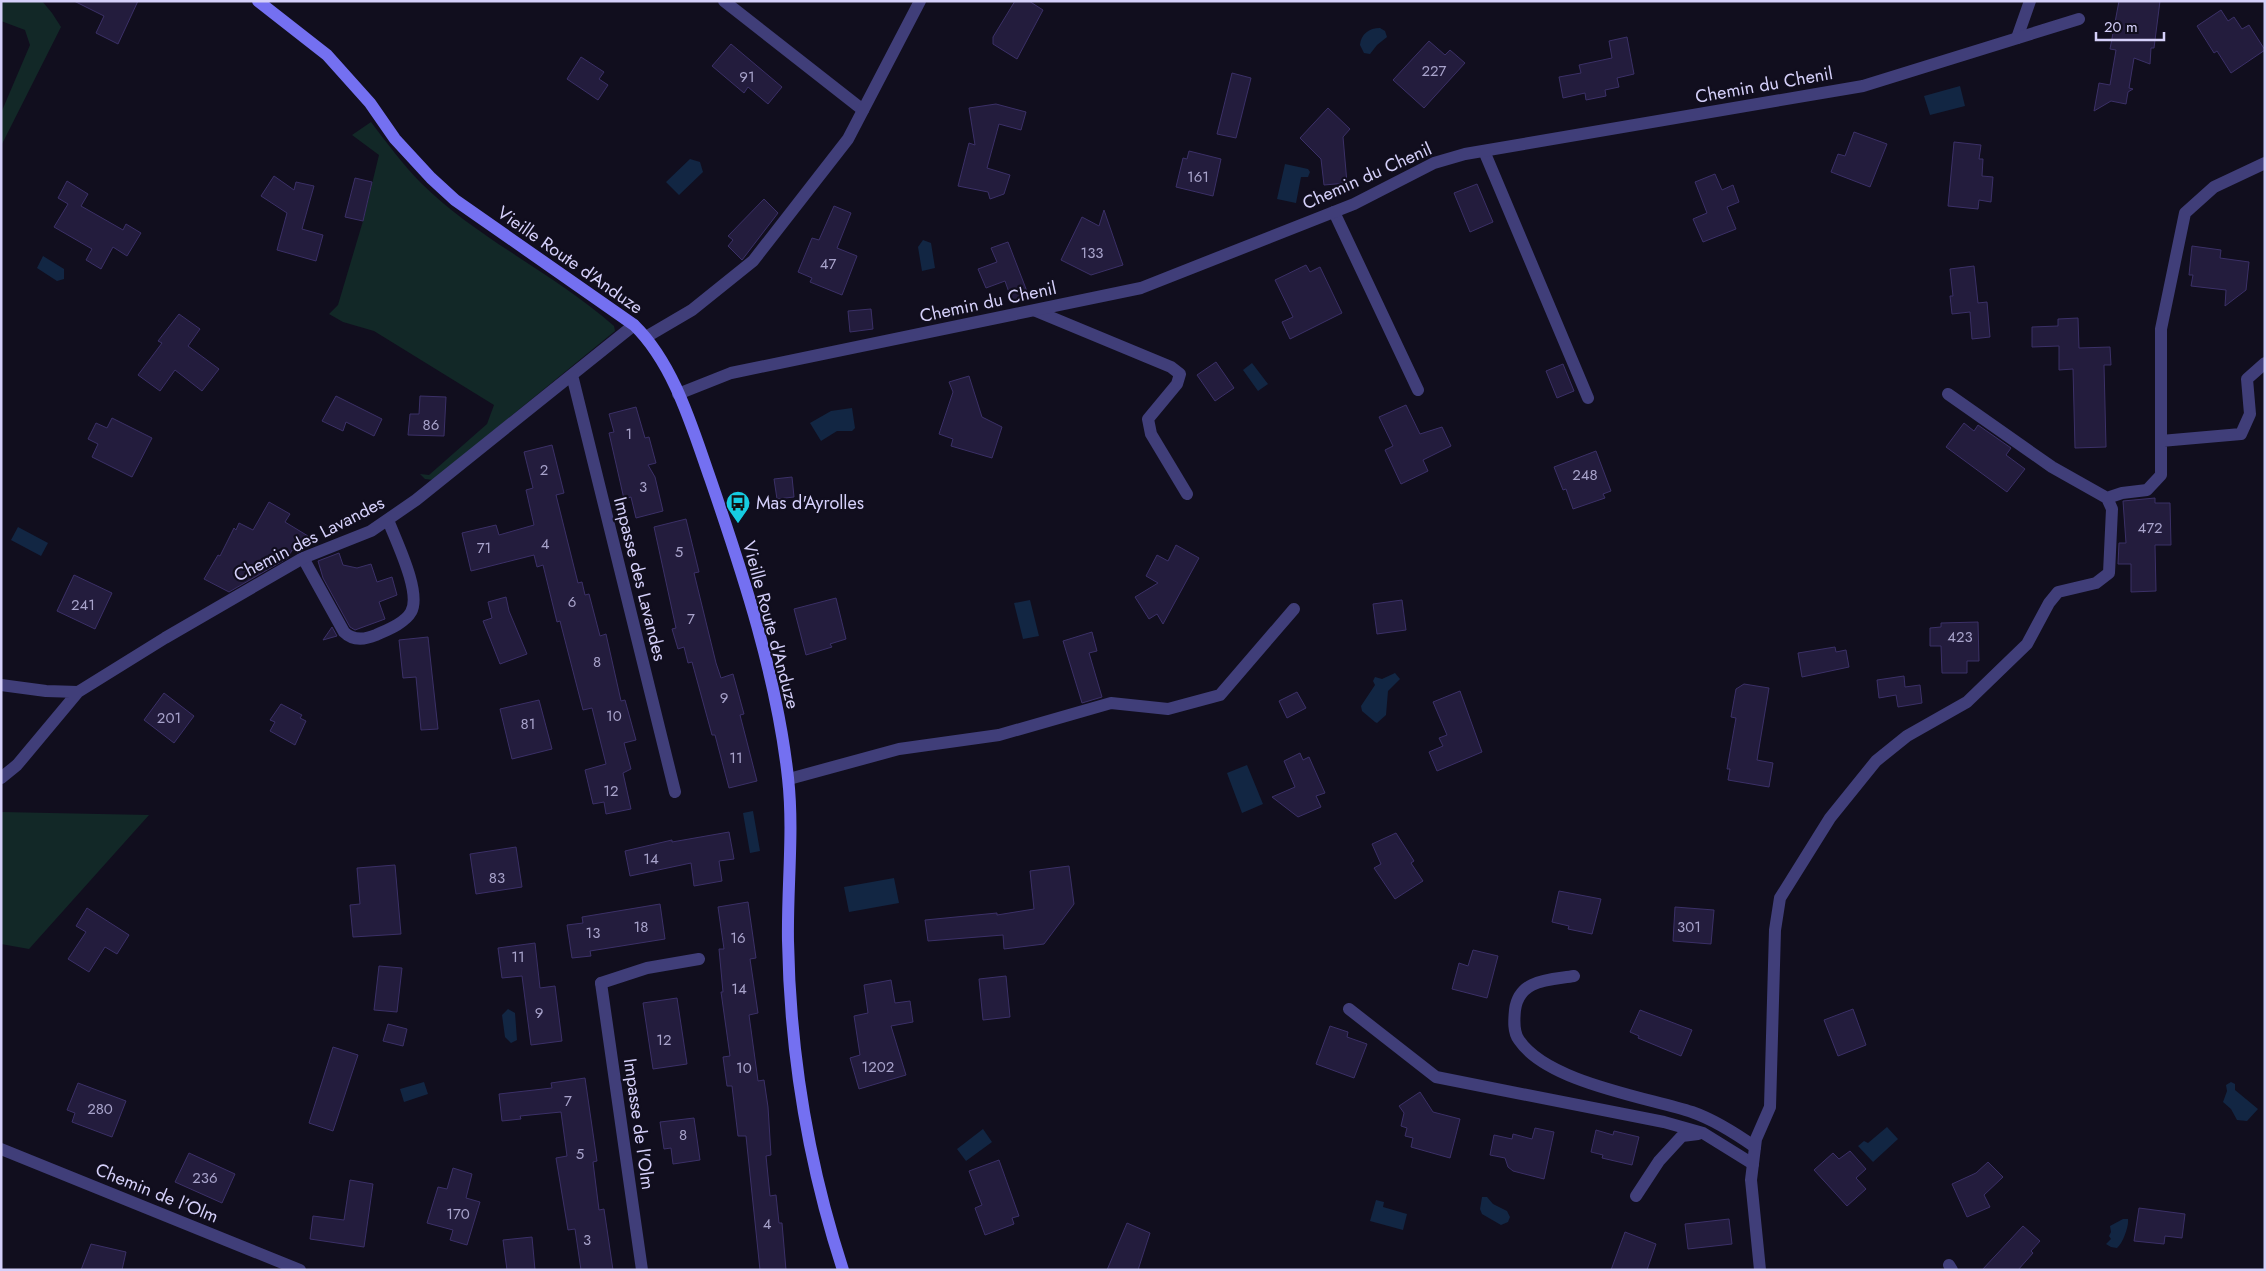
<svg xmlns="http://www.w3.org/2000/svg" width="2266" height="1271" font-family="Jost,sans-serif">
  <rect width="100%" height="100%" fill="#110e1e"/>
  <path fill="#122827" d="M 1,1 L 42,1 L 52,13 L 61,27 L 1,146 L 1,113 L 30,45 L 25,30 L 1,21 Z
    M 371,122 C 387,143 403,165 422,184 C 479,240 554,273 614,326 L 615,331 L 433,480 L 425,479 L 420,474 L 429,475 L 487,424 L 494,405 L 374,331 L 343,322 L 329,314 L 338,305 L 363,221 L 379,155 L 352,135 Z
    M 1,812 L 149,815 L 29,949 L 1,944 Z"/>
  <path fill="#122643" d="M 1380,28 L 1385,31 L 1387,37 L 1377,45 L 1370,54 L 1364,53 L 1360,45 C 1361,34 1369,28 1380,28 Z
    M 1960,86 L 1965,106 L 1930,115 L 1924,96 Z
    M 690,159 L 700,162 L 703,172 L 679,195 L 666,182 Z
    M 1285,164 L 1308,169 L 1310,172 L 1308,177 L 1301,177 L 1296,203 L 1277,199 Z
    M 923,240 L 931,243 L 935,268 L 922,271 L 918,247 Z
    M 43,256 L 64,269 L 64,279 L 57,281 L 37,268 Z
    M 1252,363 L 1268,384 L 1258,391 L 1243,370 Z
    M 852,408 L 855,428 L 852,431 L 837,431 L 821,441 L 810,423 L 831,411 Z
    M 18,527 L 48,543 L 41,556 L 11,540 Z
    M 1030,600 L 1039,636 L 1023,639 L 1014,603 Z
    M 1395,673 L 1400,679 L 1388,691 L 1386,715 L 1377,723 L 1375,722 L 1362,711 L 1361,706 L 1375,685 L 1373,681 L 1375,677 L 1382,679 Z
    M 1247,765 L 1263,804 L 1242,813 L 1227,773 Z
    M 753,811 L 760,851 L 750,853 L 743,813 Z
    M 894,878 L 899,903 L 849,912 L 844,887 Z
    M 508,1009 L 515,1013 L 517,1040 L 511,1043 L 505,1037 L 502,1015 Z
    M 424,1082 L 428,1094 L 404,1102 L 400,1089 Z
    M 2231,1082 L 2235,1084 L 2235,1090 L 2258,1109 L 2247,1121 L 2237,1120 L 2231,1109 L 2223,1102 L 2227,1091 L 2226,1085 Z
    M 1887,1127 L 1898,1139 L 1873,1162 L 1858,1146 L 1864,1141 L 1868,1143 Z
    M 983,1129 L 992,1142 L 966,1161 L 957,1149 Z
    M 1482,1197 L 1487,1197 L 1493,1204 L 1507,1211 L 1510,1217 L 1508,1222 L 1501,1225 L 1482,1214 L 1480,1209 Z
    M 1376,1200 L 1384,1202 L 1383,1207 L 1407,1214 L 1403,1230 L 1370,1221 Z
    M 2123,1219 L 2128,1219 C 2129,1226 2123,1243 2117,1248 L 2111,1247 L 2106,1244 L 2111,1239 L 2109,1236 L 2111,1232 L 2110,1226 Z"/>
  <path fill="#231c3d" stroke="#3b3067" d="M 74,1 L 138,1 L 118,44 L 96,33 L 104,16 Z
    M 1015,1 L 1029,1 L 1043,10 L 1017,59 L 993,44 L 993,37 Z
    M 2119,1 L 2160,1 L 2154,48 L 2151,48 L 2150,64 L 2134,58 L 2129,88 L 2133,89 L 2128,92 L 2126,104 L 2111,101 L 2094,111 L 2099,83 L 2110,85 L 2116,50 L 2110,49 Z
    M 2221,10 L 2228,21 L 2234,17 L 2242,29 L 2249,25 L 2265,50 L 2231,73 L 2217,51 L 2214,53 L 2197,26 Z
    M 1627,37 L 1634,74 L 1617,78 L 1619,87 L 1605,90 L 1606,96 L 1586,100 L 1585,93 L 1563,98 L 1559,77 L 1581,73 L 1579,65 L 1612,58 L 1609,41 Z
    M 1429,41 L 1445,55 L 1450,50 L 1465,63 L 1424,108 L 1393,80 Z
    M 731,44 L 782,87 L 768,104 L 748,87 L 744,93 L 712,66 Z
    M 581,57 L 604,72 L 599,79 L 608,85 L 598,100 L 567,79 Z
    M 1232,73 L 1251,78 L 1236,138 L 1217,134 Z
    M 996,104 L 1026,112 L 1021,130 L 999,124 L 987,168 L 1010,175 L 1004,194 L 990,199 L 988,192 L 958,186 L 969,143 L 975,145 L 969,108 Z
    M 1328,108 L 1350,129 L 1343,137 L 1347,183 L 1324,185 L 1321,159 L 1300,138 Z
    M 1854,132 L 1887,144 L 1870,187 L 1831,172 L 1838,154 L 1845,156 Z
    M 1954,142 L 1981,145 L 1979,159 L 1983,159 L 1982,176 L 1993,177 L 1991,202 L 1979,200 L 1978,209 L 1948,206 Z
    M 1189,151 L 1221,159 L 1213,196 L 1176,187 L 1183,158 L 1187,159 Z
    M 1715,174 L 1722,190 L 1733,185 L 1739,202 L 1727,207 L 1736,229 L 1703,242 L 1693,219 L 1707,213 L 1695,182 Z
    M 274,176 L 294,190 L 296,182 L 314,186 L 302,229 L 323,235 L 316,261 L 277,250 L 287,213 L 261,196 Z
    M 355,178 L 372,182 L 363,221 L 345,217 Z
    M 67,181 L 88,194 L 81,206 L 123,230 L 126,224 L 141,233 L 127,256 L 113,247 L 101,269 L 86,260 L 92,249 L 54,227 L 68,204 L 58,198 Z
    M 1477,184 L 1493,222 L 1470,232 L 1454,193 Z
    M 764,199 L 778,213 L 742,260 L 728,246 L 733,240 L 728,236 Z
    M 834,206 L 851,213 L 837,248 L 857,256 L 842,295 L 810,282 L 812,278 L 798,272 L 812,238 L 819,240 Z
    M 1104,210 L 1123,265 L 1091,275 L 1061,260 L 1082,217 L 1099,226 Z
    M 1008,242 L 1028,294 L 1012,301 L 1005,281 L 986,288 L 978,269 L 997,262 L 991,248 Z
    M 2192,246 L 2221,250 L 2220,258 L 2249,262 L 2246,290 L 2225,306 L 2226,290 L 2191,286 L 2193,275 L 2189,275 Z
    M 1306,265 L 1310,272 L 1320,267 L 1342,313 L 1290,339 L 1282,322 L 1293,317 L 1275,280 Z
    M 1974,266 L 1978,303 L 1987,302 L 1990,337 L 1972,339 L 1970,312 L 1952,314 L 1950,296 L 1953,296 L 1950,269 Z
    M 871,309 L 873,329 L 850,332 L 848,311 Z
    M 179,314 L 200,329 L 188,346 L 219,369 L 202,391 L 175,370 L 160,391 L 138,375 L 162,343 L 158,341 Z
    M 2078,318 L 2079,348 L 2110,347 L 2111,365 L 2104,365 L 2106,447 L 2075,448 L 2073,369 L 2059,370 L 2059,346 L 2032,347 L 2032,327 L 2058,326 L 2058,319 Z
    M 1216,362 L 1234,388 L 1215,401 L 1197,375 Z
    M 1563,364 L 1574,391 L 1557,398 L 1546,371 Z
    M 969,376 L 982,417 L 1002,427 L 992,458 L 951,446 L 953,439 L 939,434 L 953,392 L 949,382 Z
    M 336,396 L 382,419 L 374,436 L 346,422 L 343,431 L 322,421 Z
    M 420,396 L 446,397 L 444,436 L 408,435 L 410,414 L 419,414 Z
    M 1406,405 L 1420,434 L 1442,427 L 1451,446 L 1423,460 L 1428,471 L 1401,484 L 1385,450 L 1393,446 L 1379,417 Z
    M 636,407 L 645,438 L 649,437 L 653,452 L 656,463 L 648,465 L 655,477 L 663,511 L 636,518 L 631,497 L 624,499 L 609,433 L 614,432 L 609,414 Z
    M 112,418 L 152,438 L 132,477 L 92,457 L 98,444 L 88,439 L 96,423 L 107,428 Z
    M 1964,423 L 1974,431 L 1978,425 L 2011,448 L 2006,455 L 2025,469 L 2007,492 L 1946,447 Z
    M 552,445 L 564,493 L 556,495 L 578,583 L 582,582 L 585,595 L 589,594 L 600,636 L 606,634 L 621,701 L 625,700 L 636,740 L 624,743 L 631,769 L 623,773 L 631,809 L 606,814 L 604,802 L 593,804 L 585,770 L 606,764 L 592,708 L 583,710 L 560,621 L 557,622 L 543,565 L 537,567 L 534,555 L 471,571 L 462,533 L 496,525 L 499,535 L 534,525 L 526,490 L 533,488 L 524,452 Z
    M 1596,451 L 1611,491 L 1603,494 L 1605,498 L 1573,509 L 1566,489 L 1563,490 L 1554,467 Z
    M 792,477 L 794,497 L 777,499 L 774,479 Z
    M 2155,498 L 2155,503 L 2170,503 L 2171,545 L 2155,545 L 2156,591 L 2131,592 L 2131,564 L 2118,564 L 2119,543 L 2126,543 L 2123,501 Z
    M 269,502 L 290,514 L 285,522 L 308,536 L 300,551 L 297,552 L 292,550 L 288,558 L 229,592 L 204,579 L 218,555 L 220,556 L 234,528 L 236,530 L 239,523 L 253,530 Z
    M 686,519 L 699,572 L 694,573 L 716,663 L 721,678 L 733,674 L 744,714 L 740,715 L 757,781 L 729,788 L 715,735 L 712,735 L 692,662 L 688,663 L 684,647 L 678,649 L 672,629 L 676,628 L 654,527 Z
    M 1176,545 L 1199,558 L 1163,624 L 1157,614 L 1149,619 L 1135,597 L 1158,583 L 1146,576 L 1157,555 L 1168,561 Z
    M 339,553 L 343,565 L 357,568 L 371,564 L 377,582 L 392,577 L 397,595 L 379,602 L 385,619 L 355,630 L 350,627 L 323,578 L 318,561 Z
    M 74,575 L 112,593 L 95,629 L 57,611 Z
    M 506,597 L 509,611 L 527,654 L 500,664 L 483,621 L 492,618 L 488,602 Z
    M 836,598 L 846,639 L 830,644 L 832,647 L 806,655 L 794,609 Z
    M 1402,600 L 1406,630 L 1377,634 L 1373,604 Z
    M 1978,622 L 1979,661 L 1967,661 L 1967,673 L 1942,673 L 1941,646 L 1930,646 L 1930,628 L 1941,627 L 1941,623 Z
    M 332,627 L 337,636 L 323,640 Z
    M 1092,632 L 1097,651 L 1089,653 L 1102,697 L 1082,703 L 1063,641 Z
    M 428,637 L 438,729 L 421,730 L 416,677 L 403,678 L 399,640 Z
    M 1835,647 L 1836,652 L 1846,650 L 1849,667 L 1802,677 L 1798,653 Z
    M 1904,676 L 1905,687 L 1920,685 L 1922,703 L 1898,707 L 1896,695 L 1879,698 L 1877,680 Z
    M 1744,684 L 1769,688 L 1757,760 L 1773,763 L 1769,787 L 1728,780 L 1730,769 L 1727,769 L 1736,718 L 1731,717 L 1736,689 Z
    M 1460,691 L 1482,752 L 1437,771 L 1429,752 L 1443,746 L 1439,738 L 1447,735 L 1433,702 Z
    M 1297,692 L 1306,708 L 1287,718 L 1279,701 Z
    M 164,693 L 194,716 L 174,743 L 144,720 Z
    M 539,700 L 552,749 L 512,759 L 500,709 Z
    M 281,704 L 302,715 L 300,718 L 306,721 L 295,745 L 270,731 L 275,722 L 270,720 Z
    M 1300,753 L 1303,760 L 1309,757 L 1325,793 L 1316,796 L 1321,807 L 1298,817 L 1272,797 L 1295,787 L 1284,761 Z
    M 729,832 L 734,859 L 719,861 L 722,881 L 694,886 L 691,863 L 630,876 L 625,851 L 672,840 L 672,842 Z
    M 1396,833 L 1414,861 L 1411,863 L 1423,881 L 1395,899 L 1374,868 L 1381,864 L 1372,844 Z
    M 516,847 L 522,887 L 476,894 L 470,854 Z
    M 395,865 L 401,934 L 353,937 L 350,905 L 360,904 L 357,868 Z
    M 1069,866 L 1074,904 L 1044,944 L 1004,949 L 1003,935 L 928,941 L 925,920 L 997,913 L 997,915 L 1034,909 L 1030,871 Z
    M 1559,891 L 1601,899 L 1592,934 L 1568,929 L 1569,926 L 1552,922 Z
    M 748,902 L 756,958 L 750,959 L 758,1013 L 749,1015 L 758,1081 L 764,1080 L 768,1107 L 771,1155 L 766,1156 L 770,1196 L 776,1195 L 779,1223 L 782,1223 L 786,1270 L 760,1270 L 746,1136 L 738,1136 L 732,1086 L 727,1086 L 723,1057 L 730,1056 L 721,992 L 723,992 L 719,949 L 724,949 L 718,907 Z
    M 660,904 L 665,939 L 590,951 L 591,956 L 572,958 L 567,925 L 583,923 L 582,917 Z
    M 1675,907 L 1714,910 L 1711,944 L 1673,941 Z
    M 87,908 L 129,935 L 117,954 L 105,947 L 89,972 L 68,959 L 86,932 L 76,926 Z
    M 535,943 L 540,988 L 555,986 L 562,1041 L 531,1045 L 522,976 L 502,978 L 498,948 Z
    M 1473,950 L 1498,956 L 1487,998 L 1452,989 L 1459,963 L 1468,966 Z
    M 379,966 L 402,968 L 397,1012 L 374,1010 Z
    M 1006,976 L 1010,1017 L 983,1020 L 979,979 Z
    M 891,980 L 895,1003 L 910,1001 L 913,1022 L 891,1026 L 906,1075 L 859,1089 L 850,1058 L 860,1055 L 854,1016 L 868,1013 L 864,985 Z
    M 677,998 L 687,1064 L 653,1069 L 643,1003 Z
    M 1853,1009 L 1866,1045 L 1838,1056 L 1824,1020 Z
    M 1640,1010 L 1692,1030 L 1681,1056 L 1638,1038 L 1639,1036 L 1630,1032 Z
    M 388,1024 L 407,1029 L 403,1046 L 383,1041 Z
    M 1330,1026 L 1348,1032 L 1347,1037 L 1367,1044 L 1354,1078 L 1316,1064 Z
    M 333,1047 L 358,1055 L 333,1131 L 309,1123 Z
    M 585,1078 L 597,1161 L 593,1162 L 599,1210 L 604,1209 L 613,1270 L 581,1270 L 575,1229 L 568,1230 L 556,1158 L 567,1156 L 561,1112 L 520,1116 L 521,1119 L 502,1121 L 499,1094 L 552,1088 L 551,1083 Z
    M 78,1083 L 126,1101 L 112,1137 L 72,1122 L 75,1113 L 67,1110 Z
    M 1420,1092 L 1433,1112 L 1460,1119 L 1450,1158 L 1411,1147 L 1413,1138 L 1405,1136 L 1407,1128 L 1401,1126 L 1404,1113 L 1399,1106 Z
    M 694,1118 L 700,1160 L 673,1164 L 671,1148 L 664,1149 L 660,1122 Z
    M 1535,1128 L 1554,1132 L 1544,1179 L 1513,1171 L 1508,1167 L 1505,1158 L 1490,1155 L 1494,1135 L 1512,1139 L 1513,1134 L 1532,1139 Z
    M 1596,1130 L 1613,1135 L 1614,1131 L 1639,1137 L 1632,1165 L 1602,1158 L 1603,1155 L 1591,1152 Z
    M 1850,1151 L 1866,1169 L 1856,1178 L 1866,1189 L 1847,1206 L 1814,1170 L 1833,1153 L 1839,1159 Z
    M 189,1153 L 235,1174 L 222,1203 L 175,1182 Z
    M 999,1160 L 1019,1216 L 1012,1218 L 1014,1224 L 985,1235 L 975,1208 L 982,1205 L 969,1171 Z
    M 1988,1162 L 2003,1177 L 1984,1195 L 1990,1207 L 1967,1217 L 1952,1184 L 1976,1173 Z
    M 453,1168 L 472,1174 L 466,1198 L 480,1202 L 467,1245 L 450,1240 L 453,1230 L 427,1223 L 438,1187 L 447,1189 Z
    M 350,1180 L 373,1184 L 364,1247 L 310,1239 L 313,1216 L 344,1220 Z
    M 2139,1208 L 2185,1214 L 2182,1238 L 2165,1236 L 2164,1244 L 2134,1241 Z
    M 1729,1219 L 1732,1244 L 1688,1249 L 1685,1224 Z
    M 1127,1223 L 1150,1233 L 1138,1270 L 1107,1270 Z
    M 2023,1226 L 2040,1241 L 2031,1251 L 2033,1253 L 2018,1270 L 1982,1270 Z
    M 1625,1232 L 1656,1244 L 1647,1270 L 1611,1270 Z
    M 532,1237 L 535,1270 L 507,1270 L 503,1240 Z
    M 91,1244 L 126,1252 L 122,1270 L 81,1270 Z"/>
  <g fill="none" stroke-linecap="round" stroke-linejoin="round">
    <path stroke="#403e79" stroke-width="12" d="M 724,1 L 863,110
      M 2017,38 L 2030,1
      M 1484,151 L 1588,398
      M 1334,212 L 1418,390
      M 1036,311 L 1171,367 L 1180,374 L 1177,384 L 1148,419 L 1151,434 L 1187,494
      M 303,558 L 344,632 C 353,641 364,640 376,635 C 387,630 405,623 411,612 C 422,593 396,541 388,520
      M 1574,976 C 1549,980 1519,979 1515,1010 C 1514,1020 1513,1032 1519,1040 C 1547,1082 1645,1097 1692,1112 C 1715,1120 1735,1133 1755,1147
      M 601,983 L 647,968 L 699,959
      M 1349,1009 L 1436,1077 L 1664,1122 L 1703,1133 L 1753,1164
      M 1636,1196 L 1659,1161 L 1682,1136 L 1698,1134
      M 1949,1265 L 1952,1270"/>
    <path stroke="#403e79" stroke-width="12" d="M 646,337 L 692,310 L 753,261 L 848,139 L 920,1
      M 572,375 L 675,792
      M 678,394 L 731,373 L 1141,288 L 1354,204 L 1434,163 L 1465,154 L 1863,86 L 2079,19
      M 2161,441 L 2241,434 L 2250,414 L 2247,379 L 2265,363
      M 2107,498 L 2122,493 L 2147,490 L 2161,475 L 2161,329 L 2185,213 L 2214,187 L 2265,163
      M 1,685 L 46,691 L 78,692
      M 1,778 L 17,765 L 78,692 L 165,638 L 303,558 L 371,531 L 416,500 L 634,325
      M 789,779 L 899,749 L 999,735 L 1111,703 L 1168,709 L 1220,695 L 1294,609
      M 601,983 L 642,1270
      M 1,1149 L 300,1270
      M 1760,1270 L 1751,1180 L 1756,1139 L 1770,1107 L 1775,930 L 1780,898 L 1830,818 L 1876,761 L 1907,736 L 1967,702 L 2027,644 L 2049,603 L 2058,592 L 2096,583 L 2109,573 L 2112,509 L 2107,498 L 2052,467 L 1948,394"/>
    <path stroke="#7470f1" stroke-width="12" d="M 258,1 L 327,55 L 370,103 L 395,139 L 431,178 L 455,200 L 634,325 C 674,364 692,427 710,478 C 743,574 777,677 788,778 C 794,831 787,887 788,941 C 790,1053 808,1163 843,1270"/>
  </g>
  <defs>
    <symbol id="bus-pin" viewBox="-11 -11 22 30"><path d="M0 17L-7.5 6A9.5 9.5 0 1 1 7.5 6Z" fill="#16cce1" stroke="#110e1e"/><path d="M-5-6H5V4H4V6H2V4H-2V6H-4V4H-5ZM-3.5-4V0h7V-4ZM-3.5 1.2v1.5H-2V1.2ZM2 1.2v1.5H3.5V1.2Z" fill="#111"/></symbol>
  </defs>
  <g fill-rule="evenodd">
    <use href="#bus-pin" x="724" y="489" width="28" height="38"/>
  </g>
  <g text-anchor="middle" stroke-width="4.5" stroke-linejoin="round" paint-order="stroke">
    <g font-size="15" fill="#a8a3cb">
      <text x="1434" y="76">227</text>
      <text x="747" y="82">91</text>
      <text x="1198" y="182">161</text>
      <text x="1092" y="258">133</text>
      <text x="828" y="269">47</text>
      <text x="431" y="430">86</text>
      <text x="629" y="439">1</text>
      <text x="544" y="475">2</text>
      <text x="1585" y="480">248</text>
      <text x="643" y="492">3</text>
      <text x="2150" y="533">472</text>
      <text x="545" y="549">4</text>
      <text x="484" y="553">71</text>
      <text x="679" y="557">5</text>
      <text x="572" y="607">6</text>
      <text x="83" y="610">241</text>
      <text x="691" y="624">7</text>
      <text x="1960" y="642">423</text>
      <text x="597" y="667">8</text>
      <text x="724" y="703">9</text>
      <text x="614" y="721">10</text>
      <text x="169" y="723">201</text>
      <text x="528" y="729">81</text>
      <text x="736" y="763">11</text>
      <text x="611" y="796">12</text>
      <text x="651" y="864">14</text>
      <text x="497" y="883">83</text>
      <text x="641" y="932">18</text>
      <text x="1689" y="932">301</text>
      <text x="593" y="938">13</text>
      <text x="738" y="943">16</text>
      <text x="518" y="962">11</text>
      <text x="739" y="994">14</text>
      <text x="539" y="1018">9</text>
      <text x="664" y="1045">12</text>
      <text x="878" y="1072">1202</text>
      <text x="744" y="1073">10</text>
      <text x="568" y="1106">7</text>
      <text x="100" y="1114">280</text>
      <text x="683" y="1140">8</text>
      <text x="580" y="1159">5</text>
      <text x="205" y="1183">236</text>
      <text x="458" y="1219">170</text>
      <text x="767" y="1229">4</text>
      <text x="587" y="1245">3</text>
    </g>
    <g font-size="18" fill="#d5d0fa" stroke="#110e1e">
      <text transform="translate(1764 85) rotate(-10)" y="6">Chemin du Chenil</text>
      <text transform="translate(1367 176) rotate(-24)" y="6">Chemin du Chenil</text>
      <text transform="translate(570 260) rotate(35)" y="6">Vieille Route d'Anduze</text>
      <text transform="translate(988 302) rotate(-12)" y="6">Chemin du Chenil</text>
      <text transform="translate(309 539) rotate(-27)" y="6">Chemin des Lavandes</text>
      <text transform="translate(640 579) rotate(76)" y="6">Impasse des Lavandes</text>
      <text transform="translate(771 625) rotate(75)" y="6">Vieille Route d'Anduze</text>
      <text transform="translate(639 1124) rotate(82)" y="6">Impasse de l'Olm</text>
      <text transform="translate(157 1193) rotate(22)" y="6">Chemin de l'Olm</text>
    </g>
    <g font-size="18" fill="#d5d0fa" stroke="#110e1e" text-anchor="start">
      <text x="756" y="509">Mas d'Ayrolles</text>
    </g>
  </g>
  <rect width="2266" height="1271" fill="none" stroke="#d5d0fa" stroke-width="5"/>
  <path d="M2096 32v8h68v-8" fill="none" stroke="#d5d0fa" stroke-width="2.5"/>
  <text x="2104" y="32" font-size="15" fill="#d5d0fa" stroke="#110e1e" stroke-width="4" paint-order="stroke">20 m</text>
</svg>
